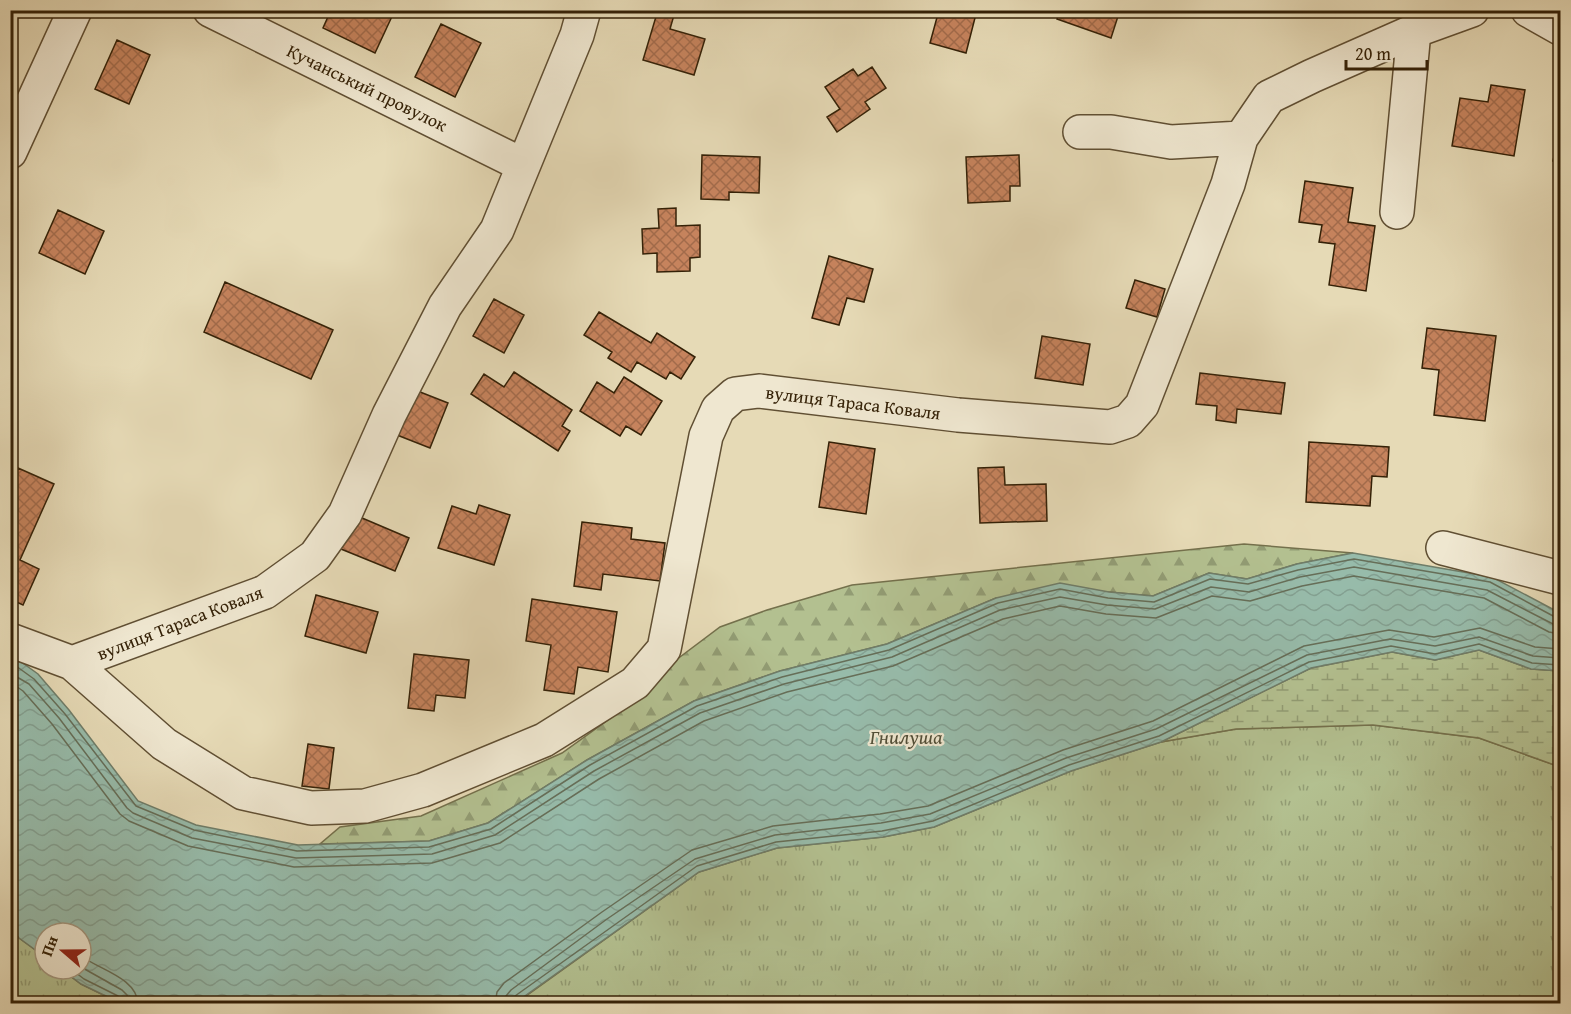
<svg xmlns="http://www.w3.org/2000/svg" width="1571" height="1014" font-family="'Gentium Book Plus',serif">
  <defs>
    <pattern id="grass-tufts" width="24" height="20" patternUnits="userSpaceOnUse" patternTransform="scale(1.5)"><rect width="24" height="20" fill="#b3c090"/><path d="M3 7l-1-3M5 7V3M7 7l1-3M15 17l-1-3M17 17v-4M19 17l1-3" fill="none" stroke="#929c74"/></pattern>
    <pattern id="forest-firs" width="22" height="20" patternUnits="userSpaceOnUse" patternTransform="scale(1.5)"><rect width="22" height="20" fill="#b3c090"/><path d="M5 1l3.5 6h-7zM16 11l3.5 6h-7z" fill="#929c74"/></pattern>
    <pattern id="wetland-marsh" width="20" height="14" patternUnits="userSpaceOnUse" patternTransform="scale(1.5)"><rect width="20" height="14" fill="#b3c090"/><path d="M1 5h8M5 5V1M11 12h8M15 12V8" fill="none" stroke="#929c74"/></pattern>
    <pattern id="water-waves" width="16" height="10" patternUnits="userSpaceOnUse" patternTransform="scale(1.5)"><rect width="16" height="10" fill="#97bbaa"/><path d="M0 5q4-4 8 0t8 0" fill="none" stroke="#83a091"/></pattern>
    <pattern id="building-cross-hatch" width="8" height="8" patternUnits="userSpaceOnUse" patternTransform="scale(1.5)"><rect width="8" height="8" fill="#c6835d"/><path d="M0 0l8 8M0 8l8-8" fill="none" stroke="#a26b4b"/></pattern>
  </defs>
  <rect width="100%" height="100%" fill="#e6dab6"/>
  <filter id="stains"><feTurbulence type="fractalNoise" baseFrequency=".00333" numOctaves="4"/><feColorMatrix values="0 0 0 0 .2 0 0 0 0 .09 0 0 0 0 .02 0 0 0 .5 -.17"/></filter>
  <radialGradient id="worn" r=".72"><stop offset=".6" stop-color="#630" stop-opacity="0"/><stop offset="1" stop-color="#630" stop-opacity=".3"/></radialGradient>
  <path fill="url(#grass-tufts)" stroke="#74704c" stroke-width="1.5" d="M 1373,725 L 1479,738 L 1560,767 L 1560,1003 L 515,1004 L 699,872 L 777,848 L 883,837 L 934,827 L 1071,771 L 1161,742 L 1236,729 Z
    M 10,928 L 19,938 L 45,957 L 45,969 L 61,969 L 81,984 L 120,1003 L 11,1003 Z"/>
  <path fill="url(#forest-firs)" stroke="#74704c" stroke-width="1.5" d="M 1244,544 L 1353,553 L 1297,564 L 1247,579 L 1209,573 L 1153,596 L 1109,592 L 996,598 L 887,644 L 780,671 L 694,701 L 587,760 L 488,823 L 429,841 L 320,844 L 340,827 L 421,816 L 562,753 L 633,702 L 676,660 L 720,627 L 767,610 L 852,585 Z"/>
  <path fill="url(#wetland-marsh)" stroke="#74704c" stroke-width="1.5" d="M 1479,650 L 1531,669 L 1560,671 L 1560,767 L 1479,738 L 1373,725 L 1236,729 L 1161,742 L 1311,668 L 1392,652 L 1435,660 Z"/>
  <path fill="url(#water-waves)" stroke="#6f7d69" stroke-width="1.5" d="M 1353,553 L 1492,577 L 1560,613 L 1560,671 L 1531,669 L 1479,650 L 1435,660 L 1392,652 L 1311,668 L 1161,742 L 1071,771 L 934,827 L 883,837 L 777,848 L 699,872 L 515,1003 L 120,1003 L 81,984 L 61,969 L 81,969 L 81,933 L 45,933 L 45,957 L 19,938 L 11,928 L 11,659 L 17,659 L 38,674 L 69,710 L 138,801 L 196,825 L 298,845 L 429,841 L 488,823 L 587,760 L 694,701 L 780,671 L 887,644 L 996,598 L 1060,583 L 1109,592 L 1153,596 L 1209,573 L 1247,579 L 1297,564 Z"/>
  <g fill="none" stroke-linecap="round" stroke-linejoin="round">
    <path stroke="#666e58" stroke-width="1.5" d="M 10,665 L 16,666 L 34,679 L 65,714 L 136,806 L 194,830 L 297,851 L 429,847 L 491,829 L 590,765 L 697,706 L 782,677 L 889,650 L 998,603 L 1060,589 L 1108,598 L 1154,602 L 1210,579 L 1248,584 L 1298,570 L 1354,559 L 1490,582 L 1555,617 L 1560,618
      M 10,673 L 29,684 L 59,718 L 127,808 L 133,813 L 192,838 L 296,858 L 432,854 L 495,835 L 594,771 L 700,713 L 784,684 L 892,657 L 1000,610 L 1060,597 L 1107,605 L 1155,609 L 1211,587 L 1249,592 L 1300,577 L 1354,567 L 1487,590 L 1553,624 L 1560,625
      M 10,682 L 23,691 L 52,724 L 120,814 L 129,821 L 188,846 L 294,867 L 432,863 L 500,843 L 599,779 L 704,721 L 787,692 L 893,666 L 1003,619 L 1060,606 L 1106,614 L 1156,618 L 1212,596 L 1250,601 L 1302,586 L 1354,576 L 1484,598 L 1549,632 L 1560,634
      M 81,956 C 100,970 137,978 138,1004
      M 81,967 L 122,990 L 127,995 L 129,1004
      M 71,969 L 84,979 L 118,996 L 121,1004
      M 495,1004 L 497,992 L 504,983 L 602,912 L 692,850 L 773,826 L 880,814 L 928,806 L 1063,750 L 1153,721 L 1304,646 L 1389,630 L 1434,637 L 1480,628 L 1535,647 L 1560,649
      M 505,1004 L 506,996 L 511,990 L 607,919 L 695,859 L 775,835 L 881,823 L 930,814 L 1066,758 L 1156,729 L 1307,655 L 1390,639 L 1435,646 L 1479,637 L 1533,656 L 1560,658
      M 512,1004 L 515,996 L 697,866 L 776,842 L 882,831 L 933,821 L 1069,765 L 1159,736 L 1309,662 L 1391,646 L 1435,654 L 1479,644 L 1532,663 L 1560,665"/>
  </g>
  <path fill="url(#building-cross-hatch)" stroke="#342107" stroke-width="1.5" d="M 331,10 L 391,10 L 394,12 L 375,53 L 323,28 Z
    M 658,10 L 674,15 L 670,29 L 705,39 L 694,75 L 643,60 Z
    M 939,10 L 977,10 L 966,53 L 930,43 Z
    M 1060,10 L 1120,10 L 1111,38 L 1057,19 Z
    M 441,24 L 481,43 L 455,97 L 415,77 Z
    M 117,40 L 150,55 L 129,104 L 95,89 Z
    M 872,67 L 886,88 L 865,102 L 870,109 L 837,132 L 827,117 L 840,109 L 825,87 L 853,69 L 858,76 Z
    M 1491,85 L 1525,90 L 1514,156 L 1452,146 L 1460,98 L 1488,102 Z
    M 1560,128 L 1560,163 L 1553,161 Z
    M 702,155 L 760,157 L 759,193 L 729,192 L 729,200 L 701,199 Z
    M 1019,155 L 1020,186 L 1010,186 L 1010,201 L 968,203 L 966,157 Z
    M 1305,181 L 1353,188 L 1348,222 L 1375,226 L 1366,291 L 1329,285 L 1335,244 L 1319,242 L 1322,225 L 1299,222 Z
    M 676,208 L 676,226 L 700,225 L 700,257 L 690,258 L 690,271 L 657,272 L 657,253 L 643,254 L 642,229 L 659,228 L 658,209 Z
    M 58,210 L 104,231 L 85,274 L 39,253 Z
    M 829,256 L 873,269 L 864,302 L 847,298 L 839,325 L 812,318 Z
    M 1135,280 L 1165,289 L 1157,317 L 1126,308 Z
    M 225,282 L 333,330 L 311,379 L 204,332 Z
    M 494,299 L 524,315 L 504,353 L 473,336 Z
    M 599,312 L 651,343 L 657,333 L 695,357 L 681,379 L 670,372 L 666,379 L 637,362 L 631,372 L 608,358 L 612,352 L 584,335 Z
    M 1427,328 L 1496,336 L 1485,421 L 1434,415 L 1439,370 L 1422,368 Z
    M 1042,336 L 1090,344 L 1083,385 L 1035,378 Z
    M 514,372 L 572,410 L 562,426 L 570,431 L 558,451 L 471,394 L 484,374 L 504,387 Z
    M 1200,373 L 1285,383 L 1281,414 L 1237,409 L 1236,423 L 1216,420 L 1217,406 L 1196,404 Z
    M 624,377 L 662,401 L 641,435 L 626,426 L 620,436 L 580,411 L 597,382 L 614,393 Z
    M 415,390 L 448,403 L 430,448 L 397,435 Z
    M 829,442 L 875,449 L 866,514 L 819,507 Z
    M 1309,442 L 1389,447 L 1387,477 L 1372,476 L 1370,506 L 1306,502 Z
    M 1004,467 L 1005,485 L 1046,484 L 1047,521 L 980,523 L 978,468 Z
    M 18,468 L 54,484 L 20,560 L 39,569 L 23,605 L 10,599 L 10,486 Z
    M 479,505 L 510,515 L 494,565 L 438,548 L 452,506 L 476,514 Z
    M 355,515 L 409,538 L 395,571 L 341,549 Z
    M 582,522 L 632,528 L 631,539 L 665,543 L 660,581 L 603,574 L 601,590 L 574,586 Z
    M 316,595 L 378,612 L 366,653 L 305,636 Z
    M 532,599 L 617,612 L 608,672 L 578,667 L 574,694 L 544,690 L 551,645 L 526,641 Z
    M 414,654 L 469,660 L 465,698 L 436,695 L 434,711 L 408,708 Z
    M 308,744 L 334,748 L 329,789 L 302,786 Z"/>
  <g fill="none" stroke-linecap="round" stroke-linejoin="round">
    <defs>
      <path id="minor" d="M 210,10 L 523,165
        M 1528,10 L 1560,28
        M 1080,132 L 1111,132 L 1171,142 L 1241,138
        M 10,152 L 75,10
        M 1397,212 L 1414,31
        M 1443,548 L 1560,578
        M 10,640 L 72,663 L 164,744 L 243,793 L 311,808 L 365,806 L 423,790 L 544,740 L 635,683 L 664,649 L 706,436 L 718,409 L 735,394 L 759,391 L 958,415 L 1110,427 L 1128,421 L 1142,405 L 1228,184 L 1241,138 L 1269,97 L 1312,76 L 1414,31 L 1472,10
        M 72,663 L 265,592 L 315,556 L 345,514 L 389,415 L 445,306 L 497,230 L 577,35 L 584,10"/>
    </defs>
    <use href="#minor" stroke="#604f33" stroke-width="36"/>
    <use href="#minor" stroke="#efe7d0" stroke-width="33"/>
  </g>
  <g text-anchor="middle" stroke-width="4.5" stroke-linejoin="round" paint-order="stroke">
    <g font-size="18" fill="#342107" stroke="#efe7d0">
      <text transform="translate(367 88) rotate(26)" y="6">Кучанський провулок</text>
      <text transform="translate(853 403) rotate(7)" y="6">вулиця Тараса Коваля</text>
      <text transform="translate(180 623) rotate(-21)" y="6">вулиця Тараса Коваля</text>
    </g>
    <g font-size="20" font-style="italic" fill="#524f38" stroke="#efe7d0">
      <text x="906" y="744">Гнилуша</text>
    </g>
  </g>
  <rect width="1571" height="1014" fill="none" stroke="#e6dab6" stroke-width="36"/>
  <rect x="12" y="12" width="1547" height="990" fill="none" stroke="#342107" stroke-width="3"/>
  <rect x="18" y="18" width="1535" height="978" fill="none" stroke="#342107" stroke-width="1.5"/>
  <g transform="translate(63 951) rotate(290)"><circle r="28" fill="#efe7d0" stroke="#a49880" stroke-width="1.5"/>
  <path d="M0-4.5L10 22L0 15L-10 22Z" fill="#8f2418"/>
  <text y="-9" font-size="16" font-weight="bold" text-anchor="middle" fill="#342107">Пн</text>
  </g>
  <path d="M1346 60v9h81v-9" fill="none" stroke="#342107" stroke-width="3"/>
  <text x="1355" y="60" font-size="18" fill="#342107" stroke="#efe7d0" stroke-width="4.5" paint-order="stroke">20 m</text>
  <rect width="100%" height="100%" filter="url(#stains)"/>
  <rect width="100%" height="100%" fill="url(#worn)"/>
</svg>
